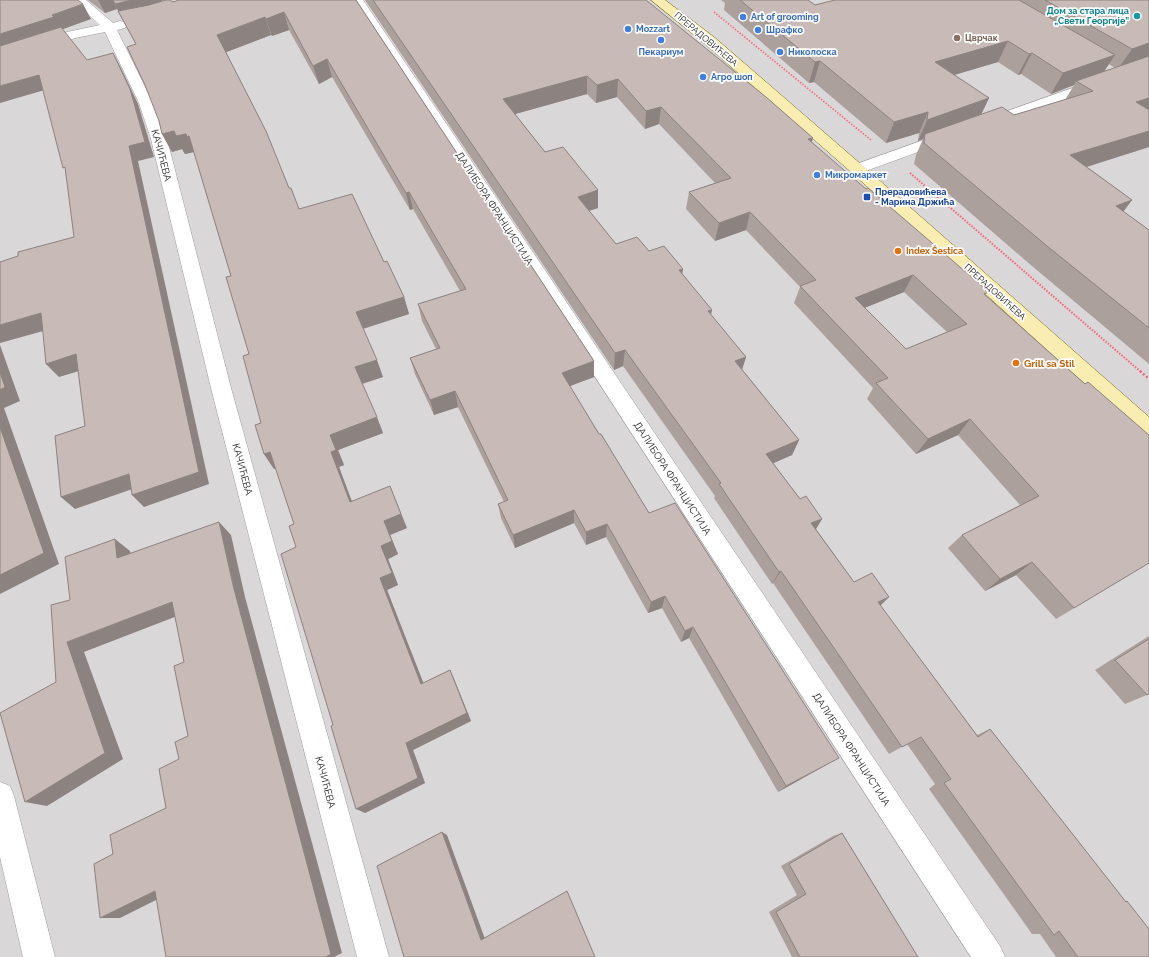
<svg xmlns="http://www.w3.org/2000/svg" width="1149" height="957" font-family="Raleway,sans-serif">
  <rect width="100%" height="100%" fill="#ece5df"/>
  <path fill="#d9d7d8" d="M 0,0 L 1149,0 L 1149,957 L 0,957 Z"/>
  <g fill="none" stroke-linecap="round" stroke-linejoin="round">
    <defs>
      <path id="minor" d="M 72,0 L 86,0 L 113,23 L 120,21 L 125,22 L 127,25 L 125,28 L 117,30 L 153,103 L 167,139 L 231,388 L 389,957 L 357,957 L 211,388 L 151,139 L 139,103 L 105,32 L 75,38 L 0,63 L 0,54 L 67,32 L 100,25 Z
        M 351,0 L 363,0 L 1000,946 L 1005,957 L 971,957 Z
        M 1149,61 L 1149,70 L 989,127 L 984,129 L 979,127 L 976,124 L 979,121 Z
        M 946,132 L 951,134 L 954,137 L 951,140 L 863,172 L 857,174 L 851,172 L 849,169 L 851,166 Z
        M 0,782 L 10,786 L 14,796 L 55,957 L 23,957 L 0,857 Z"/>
      <path id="secondary" d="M 651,0 L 665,0 L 714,37 L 863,166 L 1149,417 L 1149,439 L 1142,436 L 851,172 L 704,43 Z"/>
    </defs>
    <use href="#minor" stroke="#9e9e9e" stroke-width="1"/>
    <use href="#secondary" stroke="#6f6204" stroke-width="1"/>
    <path stroke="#fb6275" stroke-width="1.5" stroke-dasharray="1.5 1.5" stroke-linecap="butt" d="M 714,12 L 871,140"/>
    <path stroke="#fb6275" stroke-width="2" stroke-dasharray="1.5 1.5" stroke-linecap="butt" d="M 910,173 L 1141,372"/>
    <path stroke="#fb6275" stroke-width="2.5" stroke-dasharray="2 2" stroke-linecap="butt" d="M 1140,371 L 1149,379"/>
    <use href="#minor" fill="#fff" fill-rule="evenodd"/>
    <use href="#secondary" fill="#f9edb1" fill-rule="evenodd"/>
  </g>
  <path fill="#aca09d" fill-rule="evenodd" d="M 88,0 L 162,0 L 162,1 L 173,2 L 356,0 L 594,361 L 594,377 L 570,386 L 599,434 L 649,513 L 828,764 L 778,792 L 689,638 L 681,642 L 662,608 L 648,613 L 606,537 L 586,545 L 574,523 L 515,548 L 501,518 L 498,504 L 504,502 L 458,407 L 434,415 L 415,374 L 410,358 L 436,349 L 422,321 L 418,304 L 460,291 L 413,209 L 410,210 L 332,77 L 319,84 L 289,30 L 272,36 L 271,35 L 226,52 L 289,188 L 299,209 L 384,262 L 404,297 L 409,314 L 363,329 L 383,377 L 362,383 L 383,433 L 338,450 L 344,465 L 339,467 L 352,501 L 407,528 L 390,535 L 398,554 L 388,559 L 398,585 L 387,590 L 423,683 L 450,670 L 454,679 L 471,721 L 413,750 L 425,783 L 365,813 L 333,725 L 296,547 L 294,524 L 276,469 L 274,469 L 264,454 L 261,423 L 249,354 L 231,276 L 194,152 L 185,154 L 182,149 L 172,152 L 162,134 L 159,121 L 136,45 L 117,9 L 105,13 Z
    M 365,0 L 646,0 L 813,138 L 811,142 L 1085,384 L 1149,435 L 1149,563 L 1056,619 L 1016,575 L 985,591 L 948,548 L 962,535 L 1020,505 L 958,435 L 916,454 L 867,399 L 873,388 L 794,303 L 800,287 L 746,230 L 715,241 L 686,209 L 689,192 L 715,183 L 659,124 L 645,129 L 617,97 L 596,103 L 587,94 L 515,114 L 545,152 L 598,208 L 589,211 L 616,244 L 649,251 L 683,269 L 682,274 L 712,310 L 711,315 L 746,357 L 742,369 L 799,440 L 792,455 L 773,463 L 800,499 L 822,519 L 816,529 L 854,582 L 880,606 L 977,735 L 990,729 L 1125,901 L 1127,901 L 1149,957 L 1056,957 L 1040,934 L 1032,934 L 929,789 L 935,784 L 907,744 L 889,754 L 773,583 L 772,584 L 714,498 L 715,496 L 623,366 L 614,370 ZM 904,292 L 947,332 L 906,349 L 864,308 Z
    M 721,0 L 808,0 L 815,5 L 835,0 L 1149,0 L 1149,147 L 1087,167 L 1132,200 L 1123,212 L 1149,230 L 1149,364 L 1032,266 L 914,164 L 916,155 L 923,139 L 918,141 L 919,133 L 886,143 L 814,82 L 809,83 L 724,10 L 725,3 ZM 998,62 L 1018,75 L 1021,74 L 1051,94 L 1074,85 L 1065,100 L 1014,115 L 981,114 L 989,98 L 954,75 ZM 1109,64 L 1115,68 L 1104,71 Z
    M 1149,636 L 1149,694 L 1125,704 L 1095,670 Z
    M 842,833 L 918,957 L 792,957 L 769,912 L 797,895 L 781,866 L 833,836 Z"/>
  <path fill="#8c827f" d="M 98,0 L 113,0 L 117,9 L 105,13 Z
    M 132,0 L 162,0 L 165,8 L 122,19 L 115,4 Z
    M 83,4 L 91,19 L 0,52 L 0,34 Z
    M 284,12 L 289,30 L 272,36 L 266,19 Z
    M 265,17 L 271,35 L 224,53 L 217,35 Z
    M 1008,41 L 998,62 L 927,83 L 935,62 Z
    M 1149,43 L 1149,60 L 1118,69 L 1132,49 Z
    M 113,53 L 121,68 L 138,104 L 154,157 L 138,161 L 209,484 L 144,507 L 132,495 Z
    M 1032,53 L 1021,74 L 1018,75 L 1029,54 Z
    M 1115,55 L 1101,76 L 1076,81 L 1074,85 L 1051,94 L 1063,73 Z
    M 327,59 L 332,77 L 319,84 L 313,66 Z
    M 820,61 L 814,82 L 809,83 L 815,62 Z
    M 39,75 L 48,89 L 0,103 L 0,86 Z
    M 587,76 L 587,94 L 504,117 L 503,99 Z
    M 618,79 L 617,97 L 596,103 L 597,85 Z
    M 989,98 L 979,119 L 925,134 L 923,139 L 918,141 L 927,120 Z
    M 1149,98 L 1149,114 L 1136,102 Z
    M 661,107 L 659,124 L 645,129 L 646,111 Z
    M 928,112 L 919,133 L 886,143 L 894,122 Z
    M 174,131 L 186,134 L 189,136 L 194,152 L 185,154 L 182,149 L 172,152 L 162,134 Z
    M 1149,131 L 1149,147 L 1057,176 L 1070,155 Z
    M 813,138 L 807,155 L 808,139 Z
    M 598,190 L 598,208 L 578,214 L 578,197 Z
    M 409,192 L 413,209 L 410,210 L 406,193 Z
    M 1132,200 L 1116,221 L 1116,206 Z
    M 750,212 L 746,230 L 715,241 L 719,223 Z
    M 683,269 L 680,286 L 679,270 Z
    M 913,275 L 904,292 L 847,315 L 855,298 Z
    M 404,297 L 409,314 L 362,329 L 356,312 Z
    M 712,310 L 708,326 L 708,311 Z
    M 41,313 L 54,328 L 0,343 L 0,325 Z
    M 0,345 L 20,401 L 4,408 L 59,564 L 0,594 Z
    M 625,350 L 623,366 L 614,370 L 615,353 Z
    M 76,354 L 89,368 L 59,377 L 46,364 Z
    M 746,357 L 741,373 L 735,361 Z
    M 377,360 L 383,377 L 362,384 L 355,367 Z
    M 594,361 L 594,377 L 562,389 L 562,373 Z
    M 455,391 L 458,407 L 434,415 L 430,400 Z
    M 377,417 L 383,433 L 338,450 L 344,465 L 339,467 L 357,516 L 350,502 L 331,452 L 330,435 Z
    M 970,419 L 958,435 L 916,454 L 928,439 Z
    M 799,440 L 792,455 L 760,469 L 766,454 Z
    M 270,452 L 280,467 L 274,469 L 264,454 Z
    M 129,474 L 141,486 L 75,509 L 61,497 Z
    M 390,486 L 407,528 L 390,535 L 398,554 L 388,559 L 398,585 L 387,590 L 427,692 L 421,684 L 380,578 L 381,546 L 384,521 Z
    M 574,510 L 574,523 L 515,548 L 513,535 Z
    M 822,519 L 814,532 L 811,523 Z
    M 219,522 L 231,535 L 245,597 L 342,953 L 334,957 L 326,957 L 233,585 Z
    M 607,524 L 606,537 L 586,545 L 586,532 Z
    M 115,539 L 130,551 L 132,570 L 117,558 Z
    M 1032,562 L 1016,575 L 985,591 L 1000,579 Z
    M 781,571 L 773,583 L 772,584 L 779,572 Z
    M 665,596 L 662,608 L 648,613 L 651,602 Z
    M 889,597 L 878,608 L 878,602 Z
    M 172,602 L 185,613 L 84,652 L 123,759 L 47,806 L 25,802 L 67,642 Z
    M 693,627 L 689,638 L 681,642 L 685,631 Z
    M 450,670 L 454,679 L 471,721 L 413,750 L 425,783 L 365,813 L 356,809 L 406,743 Z
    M 839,758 L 828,764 L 778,792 L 786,786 Z
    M 442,832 L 447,835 L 485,939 L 481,940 Z
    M 155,891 L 172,892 L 120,918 L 100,918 Z"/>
  <path fill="#c8bab6" stroke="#8c827f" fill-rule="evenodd" d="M 0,0 L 78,0 L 83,4 L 52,15 L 54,17 L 0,34 Z
    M 113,0 L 132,0 L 115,4 Z
    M 166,0 L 170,0 L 173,2 L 179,0 L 356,0 L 594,361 L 562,373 L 599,434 L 601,434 L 649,513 L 675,503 L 839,758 L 786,786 L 693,627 L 685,631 L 665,596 L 651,602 L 607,524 L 586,532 L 574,510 L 513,535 L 498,504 L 508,500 L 455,391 L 430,400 L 410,358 L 440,348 L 418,304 L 466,289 L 409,192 L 406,193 L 327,59 L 313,66 L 284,12 L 266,19 L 265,17 L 217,35 L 266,131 L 289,188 L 291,188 L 299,209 L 352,194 L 384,262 L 387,261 L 404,297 L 356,312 L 377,360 L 355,367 L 377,417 L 330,435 L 336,450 L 331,452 L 350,502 L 390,486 L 401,514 L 384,521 L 392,541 L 381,546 L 392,573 L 380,578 L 421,684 L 450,670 L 467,713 L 406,743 L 418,778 L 356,809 L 331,726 L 333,725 L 281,554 L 296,547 L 289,526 L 294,524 L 270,452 L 264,454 L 255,425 L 261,423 L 243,356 L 249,354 L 226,277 L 231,276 L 189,136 L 187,137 L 186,134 L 176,136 L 174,131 L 162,134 L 159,121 L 145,85 L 127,47 L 136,44 L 118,11 L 149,5 Z
    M 373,0 L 646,0 L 766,97 L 813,138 L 808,139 L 866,189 L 868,188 L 903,218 L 989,292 L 984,294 L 1085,384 L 1088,382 L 1149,435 L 1149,563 L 1074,608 L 1032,562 L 1000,579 L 962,535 L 1039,496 L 970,419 L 928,439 L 876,383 L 888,378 L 800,286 L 816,280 L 750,212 L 719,223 L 689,192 L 731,178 L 661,107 L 646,111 L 618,79 L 597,85 L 587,76 L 503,99 L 545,152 L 563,147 L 598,190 L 578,197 L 616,244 L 637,237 L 649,251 L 664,246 L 683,269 L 679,270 L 712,310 L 708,311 L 746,357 L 735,361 L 799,440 L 766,454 L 800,499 L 806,496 L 822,519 L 811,523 L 854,582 L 872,573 L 889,597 L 878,602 L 978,737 L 990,729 L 1126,902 L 1127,901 L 1149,929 L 1149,957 L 1078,957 L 1059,931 L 1054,935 L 944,783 L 951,779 L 921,737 L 902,747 L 781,571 L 779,572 L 719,484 L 721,483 L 625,350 L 615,353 ZM 913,275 L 967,324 L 906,349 L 855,298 Z
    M 740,0 L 808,0 L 815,5 L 835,0 L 1019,0 L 1115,55 L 1063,73 L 1032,53 L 1029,54 L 1008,41 L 935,62 L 989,98 L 927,120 L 928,112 L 894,122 L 820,61 L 815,62 Z
    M 1045,0 L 1149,0 L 1149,43 L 1132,49 Z
    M 61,27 L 87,60 L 113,53 L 130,89 L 145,142 L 129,146 L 199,472 L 132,495 L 129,474 L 61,497 L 55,436 L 85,426 L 76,354 L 46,364 L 41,313 L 0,325 L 0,262 L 18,256 L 18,252 L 74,237 L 65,167 L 63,168 L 39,75 L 0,86 L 0,46 Z
    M 1149,56 L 1149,98 L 1136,102 L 1149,110 L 1149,131 L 1070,155 L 1132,200 L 1116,206 L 1149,230 L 1149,328 L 1047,246 L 924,143 L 925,134 L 1002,107 L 1014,115 L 1093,91 L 1076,81 Z
    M 0,372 L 5,387 L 0,390 Z
    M 0,427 L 44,553 L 0,575 Z
    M 219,522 L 233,585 L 331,954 L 326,957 L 166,957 L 155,891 L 100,918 L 94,864 L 113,854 L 110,835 L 166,808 L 159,769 L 179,759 L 175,742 L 188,736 L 174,666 L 184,662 L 172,602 L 67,642 L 105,753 L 25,802 L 0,713 L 56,682 L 51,605 L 70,600 L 65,557 L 115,539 L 117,558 Z
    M 1149,639 L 1149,694 L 1147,695 L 1115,660 Z
    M 442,832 L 481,940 L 567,891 L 595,957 L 404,957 L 377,866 Z
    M 842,833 L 918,957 L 800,957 L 776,912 L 806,894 L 789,864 Z"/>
  <circle fill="#0f9aa8" stroke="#fff" stroke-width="1.5" cx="1137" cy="16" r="4"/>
  <g fill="#3f7fe0" stroke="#fff" stroke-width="1.5">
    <circle cx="743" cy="17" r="4"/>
    <circle cx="628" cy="29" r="4"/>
    <circle cx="758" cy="30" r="4"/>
    <circle cx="661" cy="40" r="4"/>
    <circle cx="780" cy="52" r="4"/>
    <circle cx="703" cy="77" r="4"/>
    <circle cx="817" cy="175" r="4"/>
  </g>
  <circle fill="#8d6e63" stroke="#fff" stroke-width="1.5" cx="957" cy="38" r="4"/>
  <rect fill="#1a4fb4" stroke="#fff" stroke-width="1.5" x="863" y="193" width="8" height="8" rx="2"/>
  <g fill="#e8710a" stroke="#fff" stroke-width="1.5">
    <circle cx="898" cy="251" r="4"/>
    <circle cx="1016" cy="363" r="4"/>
  </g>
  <g text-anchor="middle" stroke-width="3.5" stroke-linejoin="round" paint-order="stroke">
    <g font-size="9" font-weight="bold" fill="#0d838f" stroke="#fff" text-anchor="end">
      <text x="1129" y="14">Дом за стара лица<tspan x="1129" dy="10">„Свети Георгије”</tspan></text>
    </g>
    <g font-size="9" font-weight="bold" fill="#366cbe" stroke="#fff" text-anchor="start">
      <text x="751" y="20">Art of grooming</text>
      <text x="636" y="32">Mozzart</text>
      <text x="766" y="33">Шрафко</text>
      <text x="661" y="55" text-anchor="middle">Пекариум</text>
      <text x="788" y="55">Николоска</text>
      <text x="711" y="80">Агро шоп</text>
      <text x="825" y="178">Микромаркет</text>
    </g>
    <g font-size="9" font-weight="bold" fill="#785e54" stroke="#fff" text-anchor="start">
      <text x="965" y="41">Цврчак</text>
    </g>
    <g font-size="9" fill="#1a1a1a" stroke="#fff">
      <text transform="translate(706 39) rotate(40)" y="3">ПРЕРАДОВИЋЕВА</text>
      <text transform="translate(995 292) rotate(42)" y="3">ПРЕРАДОВИЋЕВА</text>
    </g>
    <g font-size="9" font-weight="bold" fill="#164399" stroke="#fff" text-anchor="start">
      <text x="875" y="195">Прерадовићева<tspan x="875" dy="10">- Марина Држића</tspan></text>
    </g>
    <g font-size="9" font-weight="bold" fill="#c56008" stroke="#fff" text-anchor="start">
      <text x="906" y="254">Index Šestica</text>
    </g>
    <g font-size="10" fill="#1a1a1a" stroke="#fff">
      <text transform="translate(162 155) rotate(75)" y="4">КАЧИЋЕВА</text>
      <text transform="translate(495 208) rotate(57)" y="4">ДАЛИБОРА ФРАНЦИСТИЈА</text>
      <text transform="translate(243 469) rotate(75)" y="4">КАЧИЋЕВА</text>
      <text transform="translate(673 478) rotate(57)" y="4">ДАЛИБОРА ФРАНЦИСТИЈА</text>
      <text transform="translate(852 749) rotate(57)" y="4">ДАЛИБОРА ФРАНЦИСТИЈА</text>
      <text transform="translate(326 782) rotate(75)" y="4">КАЧИЋЕВА</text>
    </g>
    <g font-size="10" font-weight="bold" fill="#c56008" stroke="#fff" text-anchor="start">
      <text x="1024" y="367">Grill sa Stil</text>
    </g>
  </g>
</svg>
